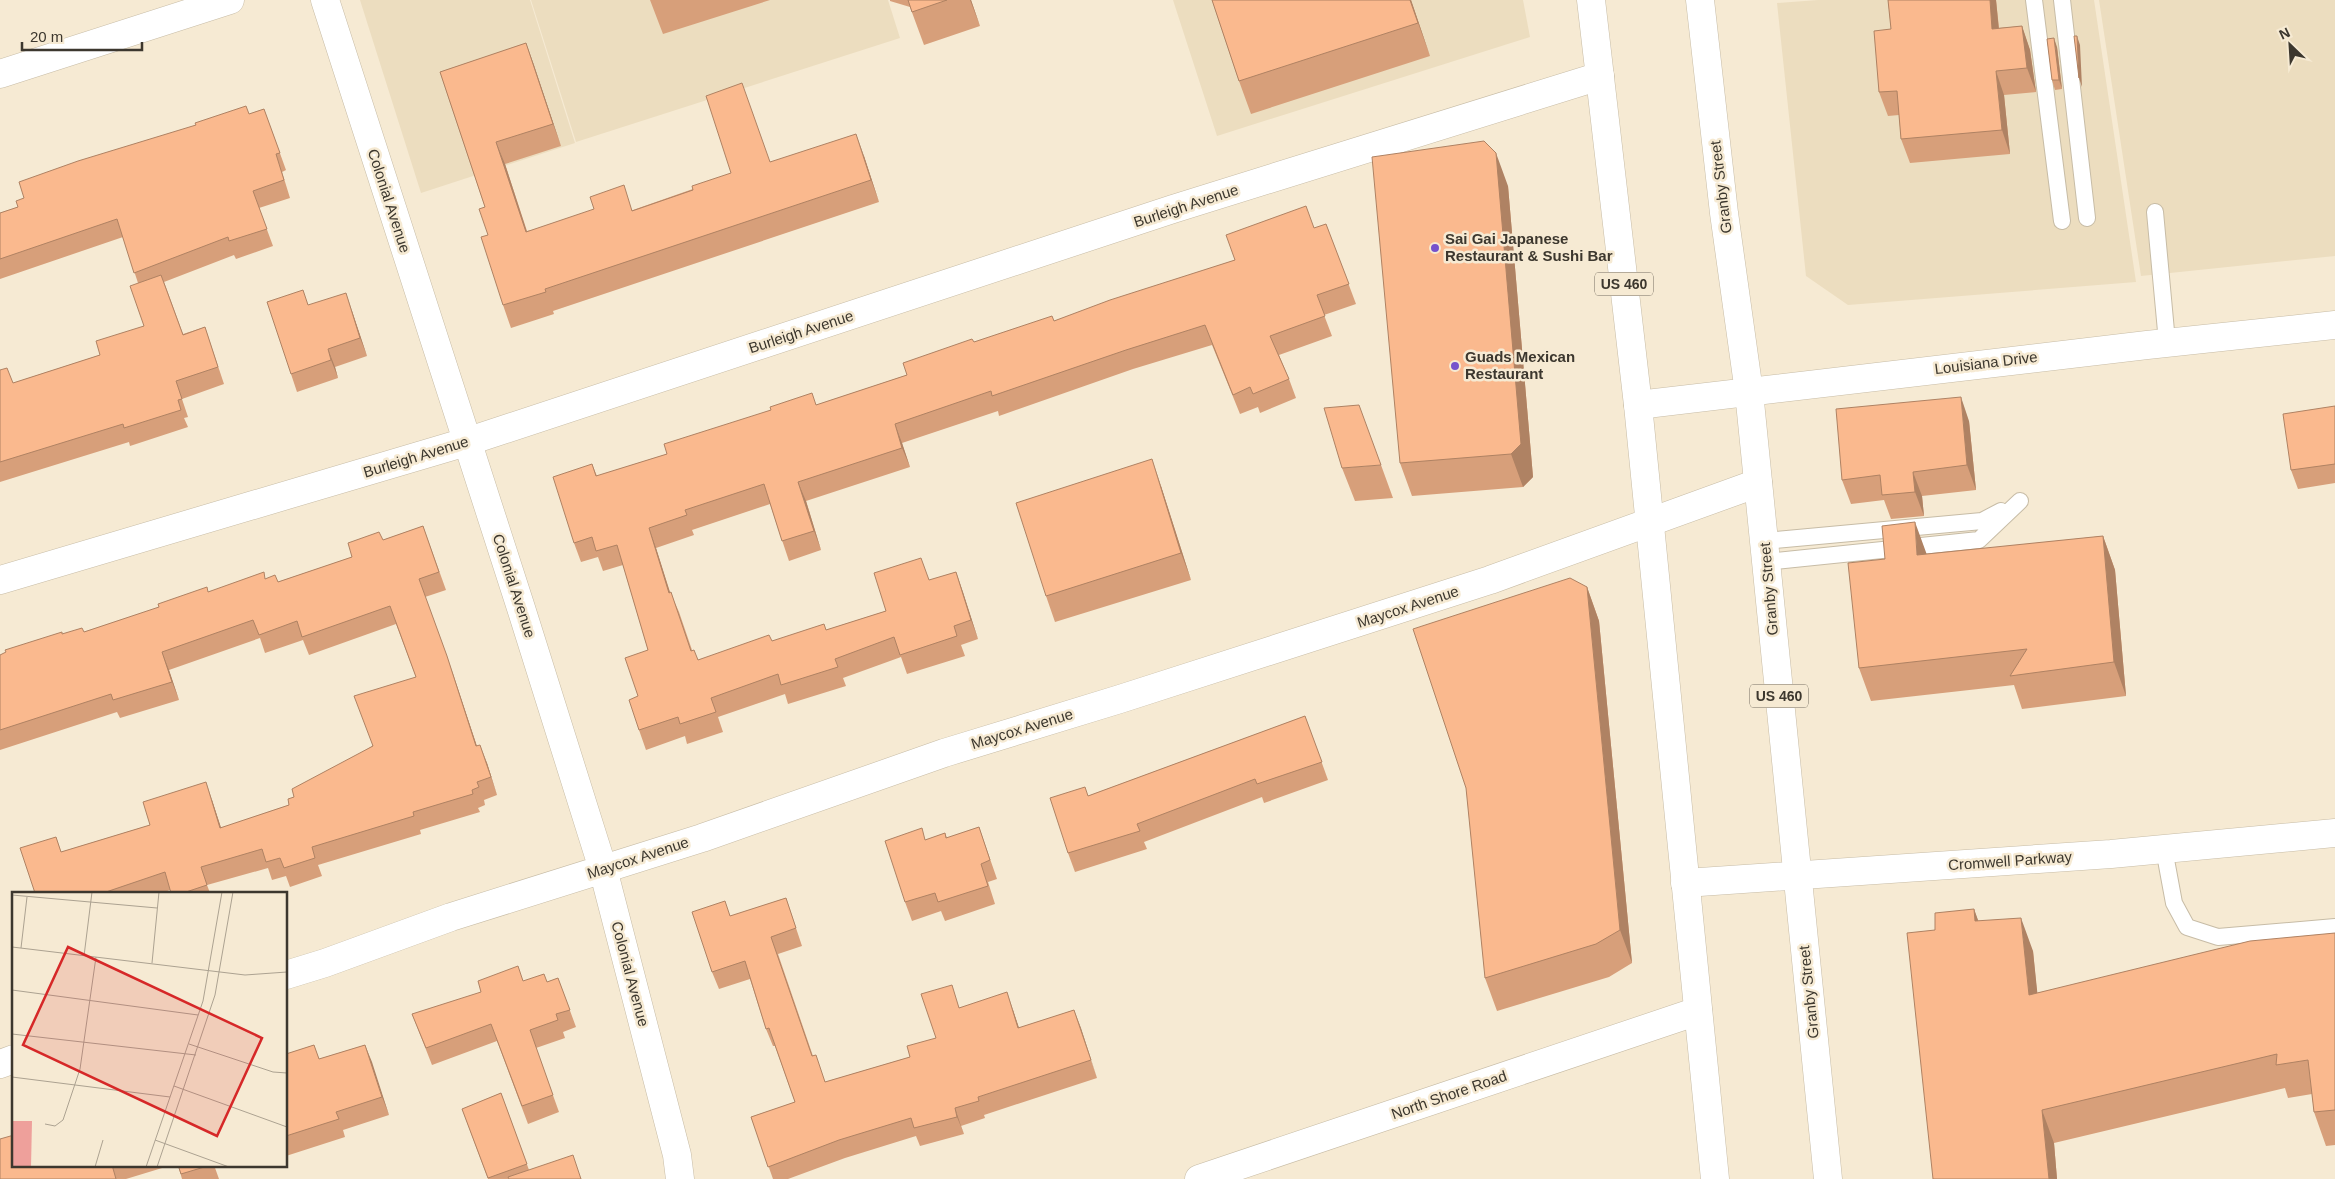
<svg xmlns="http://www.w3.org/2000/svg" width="2335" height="1179" font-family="Helvetica,sans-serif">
  <rect width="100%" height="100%" fill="#f6ead3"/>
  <path fill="#ecddbf" d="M 360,0 L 530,0 L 575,143 L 421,193 Z
    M 531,0 L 888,0 L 900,38 L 576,142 Z
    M 1173,0 L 1523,0 L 1530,37 L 1217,136 Z
    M 1818,0 L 2094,0 L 2136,282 L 1848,305 L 1806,276 L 1777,3 Z
    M 2099,0 L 2335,0 L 2335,256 L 2141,276 Z"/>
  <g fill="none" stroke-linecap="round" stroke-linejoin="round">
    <defs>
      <path id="service" d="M 2034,0 L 2062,221
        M 2062,0 L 2087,218
        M 2155,212 L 2167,342
        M 1764,541 L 1982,521 L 2001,511
        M 1766,562 L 1979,540 L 2020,501
        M 2164,849 L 2174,903 L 2187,927 L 2218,937 L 2335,927"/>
      <path id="minor" d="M 325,0 L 521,608 L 603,869 L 677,1155 L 680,1179
        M 0,580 L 466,442 L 1173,209 L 1600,76
        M 1685,883 L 2111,854 L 2335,833
        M 286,975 L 325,963 L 451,917 L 702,838 L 944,753 L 1120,699 L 1490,580 L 1758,483
        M 0,1064 L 14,1059
        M 1199,1179 L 1698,1011"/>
      <path id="tertiary" d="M 1638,405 L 2147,345 L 2335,325"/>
      <path id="primary" d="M 1591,0 L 1638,405 L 1715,1179
        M 1700,0 L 1724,213 L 1749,392 L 1828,1179
        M 0,74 L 230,0"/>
    </defs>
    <use href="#service" stroke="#c7bca6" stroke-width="18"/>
    <use href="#minor" stroke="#c7bca6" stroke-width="29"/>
    <use href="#tertiary" stroke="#c7bca6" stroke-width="29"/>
    <use href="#primary" stroke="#c7bca6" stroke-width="29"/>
    <use href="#service" stroke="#fff" stroke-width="16"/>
    <use href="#minor" stroke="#fff" stroke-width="28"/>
    <use href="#tertiary" stroke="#fff" stroke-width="28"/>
    <use href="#primary" stroke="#fff" stroke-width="28"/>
  </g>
  <path fill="#d79f7a" d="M 650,0 L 770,0 L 663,34 Z
    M 890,0 L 971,0 L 980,26 L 924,45 L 910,7 L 890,1 Z
    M 1212,0 L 1411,0 L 1430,56 L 1251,114 L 1239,81 Z
    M 1888,0 L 1996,0 L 1999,28 L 2022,26 L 2030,50 L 2036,92 L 2004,95 L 2010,154 L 1910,163 L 1901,139 L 1899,115 L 1888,116 L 1879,92 L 1891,29 Z
    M 526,43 L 561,146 L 505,164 L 527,231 L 633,210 L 770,162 L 864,156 L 879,202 L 553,311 L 554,314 L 511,328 L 503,305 L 488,235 L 485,207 L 440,72 Z
    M 2057,47 L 2062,89 L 2055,90 L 2052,80 Z
    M 264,109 L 286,170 L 282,172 L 290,198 L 259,208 L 273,246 L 236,259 L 234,255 L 164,282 L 183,334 L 205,327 L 224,384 L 182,399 L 188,417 L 184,418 L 188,427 L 130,446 L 129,442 L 0,482 L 0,370 L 13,383 L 100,355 L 144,326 L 138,283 L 123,237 L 0,279 L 0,213 L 18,207 L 24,198 L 249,114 Z
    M 1508,186 L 1533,477 L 1523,487 L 1412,496 L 1400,463 Z
    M 1326,224 L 1356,304 L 1324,315 L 1332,336 L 1279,355 L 1289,379 L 1296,398 L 1260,413 L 1258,407 L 1240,414 L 1212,345 L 1133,369 L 999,416 L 998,411 L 902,443 L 910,467 L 806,501 L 821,550 L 789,561 L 770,504 L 692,530 L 694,535 L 656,548 L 670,592 L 679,612 L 692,650 L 698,660 L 772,641 L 826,630 L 886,611 L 930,580 L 956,572 L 978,639 L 961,645 L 965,656 L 907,674 L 901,657 L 843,678 L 846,686 L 788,704 L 785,694 L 718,717 L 723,732 L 687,744 L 685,736 L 646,750 L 639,730 L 638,696 L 648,650 L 623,565 L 603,571 L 598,557 L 581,562 L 574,543 L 592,464 L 597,476 L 667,454 L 771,410 L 816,405 L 907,375 L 974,342 L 1054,321 L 1235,260 Z
    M 308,305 L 352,311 L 367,356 L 335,367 L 338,378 L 297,392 L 291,374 Z
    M 2335,406 L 2335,483 L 2298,489 L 2291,470 Z
    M 1969,421 L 1976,490 L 1922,496 L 1924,516 L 1891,519 L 1884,500 L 1851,504 L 1842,480 Z
    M 1381,465 L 1393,498 L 1355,501 L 1342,468 Z
    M 1161,486 L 1191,580 L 1055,622 L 1046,596 Z
    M 423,526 L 446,590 L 425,597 L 453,674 L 477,746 L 487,763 L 497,795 L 484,800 L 485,805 L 478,808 L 480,812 L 420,830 L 421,834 L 318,865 L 322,876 L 290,887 L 286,876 L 272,880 L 268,868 L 207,885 L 210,893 L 171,893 L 170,890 L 162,893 L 35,893 L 56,837 L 61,852 L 150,825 L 212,800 L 221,828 L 289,805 L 294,797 L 372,746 L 416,677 L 396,624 L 309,655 L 303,640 L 265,653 L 260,638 L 169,670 L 179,700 L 120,718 L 117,712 L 0,750 L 0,655 L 62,634 L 84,632 L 208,592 L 266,579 L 278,582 L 352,557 L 383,540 Z
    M 2103,536 L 2115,570 L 2126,696 L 2022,709 L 2014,685 L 1871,701 L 1859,668 L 1926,555 Z
    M 1587,587 L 1599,621 L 1632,963 L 1609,977 L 1497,1011 L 1485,978 Z
    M 1305,716 L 1328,780 L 1264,803 L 1262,797 L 1144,842 L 1147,849 L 1075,872 L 1068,853 L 1088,796 Z
    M 979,827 L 997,879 L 988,882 L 995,904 L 945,921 L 941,911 L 912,921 L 905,902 L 926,840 L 945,833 L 947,838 Z
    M 786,898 L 802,946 L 778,954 L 813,1056 L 825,1082 L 910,1057 L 936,1038 L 960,1007 L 1013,1010 L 1019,1028 L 1074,1010 L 1097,1078 L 984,1115 L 985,1118 L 961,1126 L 964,1134 L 920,1146 L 916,1136 L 845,1158 L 788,1179 L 773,1179 L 751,1117 L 795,1102 L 775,1046 L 773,1046 L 766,1029 L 750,979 L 719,989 L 712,972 L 731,916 Z
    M 1974,909 L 1978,921 L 2033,951 L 2037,993 L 2335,933 L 2335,1145 L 2326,1146 L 2314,1112 L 2312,1094 L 2288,1098 L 2285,1088 L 2054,1143 L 2057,1179 L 1933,1179 Z
    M 558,978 L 576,1027 L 563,1032 L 565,1038 L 536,1048 L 559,1112 L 528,1124 L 497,1041 L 432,1065 L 412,1014 L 523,981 L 547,982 Z
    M 314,1045 L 319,1059 L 365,1045 L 389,1115 L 343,1130 L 345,1137 L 286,1156 L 286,1054 Z
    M 501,1093 L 529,1170 L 582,1179 L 488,1179 L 462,1109 Z
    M 14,1165 L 172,1165 L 126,1179 L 0,1179 Z
    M 178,1165 L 214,1165 L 219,1179 L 182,1179 Z"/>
  <path fill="#af8263" d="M 970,0 L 971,0 L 980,26 Z
    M 1410,0 L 1411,0 L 1430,56 L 1418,23 Z
    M 1990,0 L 1996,0 L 2001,52 L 1992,29 Z
    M 2022,26 L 2030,50 L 2036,92 L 2027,68 Z
    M 2077,36 L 2080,45 L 2082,87 L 2079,78 Z
    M 2054,38 L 2057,47 L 2062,89 L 2059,80 Z
    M 526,43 L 534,65 L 561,146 L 553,124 Z
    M 1996,71 L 2004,95 L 2010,154 L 2002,130 Z
    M 856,134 L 864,156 L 879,202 L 871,180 Z
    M 496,142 L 505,164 L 534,254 L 526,232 Z
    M 1496,153 L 1508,186 L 1533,477 L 1523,487 L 1511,454 Z
    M 346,293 L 367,356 L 360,338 Z
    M 328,349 L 335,367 L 338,378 L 331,360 Z
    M 1961,397 L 1969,421 L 1976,490 L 1967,465 Z
    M 895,424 L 902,443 L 910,467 L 902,448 Z
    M 1152,459 L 1161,486 L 1191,580 L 1181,553 Z
    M 1913,472 L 1922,496 L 1924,516 L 1915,492 Z
    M 798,482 L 806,501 L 821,550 L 814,531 Z
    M 1915,522 L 1927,555 L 1917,555 Z
    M 649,528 L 656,548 L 676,612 L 669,593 Z
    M 2103,536 L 2115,570 L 2126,696 L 2114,662 Z
    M 956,572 L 963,592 L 978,639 L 971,620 Z
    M 1587,587 L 1599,621 L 1632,963 L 1620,930 Z
    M 162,652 L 169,670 L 179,700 L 172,682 Z
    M 447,656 L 453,674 L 483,765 L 476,746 Z
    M 480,745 L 487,763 L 497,795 L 491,777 Z
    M 206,782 L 212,800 L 227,846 L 220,828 Z
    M 1974,909 L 1986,942 L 1975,921 Z
    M 2021,918 L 2033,951 L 2041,1028 L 2029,995 Z
    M 1007,992 L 1025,1046 L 1018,1028 Z
    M 1074,1010 L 1081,1028 L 1097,1078 L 1091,1060 Z
    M 365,1045 L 372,1062 L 389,1115 L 382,1097 Z
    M 955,1108 L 961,1126 L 964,1134 L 957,1117 Z
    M 2042,1110 L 2054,1143 L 2057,1179 L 2049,1179 Z"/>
  <path fill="#fab98e" stroke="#af8263" d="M 908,0 L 947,0 L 912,12 Z
    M 1212,0 L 1410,0 L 1418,23 L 1239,81 Z
    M 1888,0 L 1990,0 L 1992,29 L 2022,26 L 2027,68 L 1996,71 L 2002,130 L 1901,139 L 1897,91 L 1879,92 L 1874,31 L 1891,29 Z
    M 2074,36 L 2077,36 L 2079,78 Z
    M 2054,38 L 2059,80 L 2052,80 L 2047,39 Z
    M 526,43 L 553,124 L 496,142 L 526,232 L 594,209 L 590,197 L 624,185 L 632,211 L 693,190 L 692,186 L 731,173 L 706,96 L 742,83 L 770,162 L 856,134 L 871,180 L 545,289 L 546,292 L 503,305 L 481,237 L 488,235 L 479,209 L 485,207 L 440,72 Z
    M 246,106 L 249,114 L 264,109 L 280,153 L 276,154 L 284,180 L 253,191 L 267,229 L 229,241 L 228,237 L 134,273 L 117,219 L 0,259 L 0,213 L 18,207 L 16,201 L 24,198 L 19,182 L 78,161 L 196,125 L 195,123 Z
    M 1484,141 L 1496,153 L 1521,444 L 1511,454 L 1400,463 L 1372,157 Z
    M 1306,206 L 1314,228 L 1326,224 L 1349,284 L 1317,295 L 1325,316 L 1270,336 L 1289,379 L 1253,394 L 1250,387 L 1233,395 L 1205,325 L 1126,350 L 992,396 L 991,391 L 895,424 L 902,448 L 798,482 L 814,531 L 782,541 L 764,484 L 685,510 L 687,515 L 649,528 L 669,593 L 671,592 L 691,651 L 694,650 L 698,660 L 769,635 L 772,641 L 824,624 L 826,630 L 886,611 L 874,573 L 921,558 L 929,580 L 956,572 L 971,620 L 954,626 L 957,636 L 900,655 L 894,637 L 835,659 L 838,667 L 781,685 L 778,674 L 711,698 L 716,712 L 680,724 L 678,717 L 639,730 L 629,700 L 638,696 L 625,658 L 648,650 L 617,545 L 596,551 L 592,537 L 574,543 L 553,477 L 592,464 L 596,476 L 667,454 L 664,444 L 771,410 L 770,407 L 812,393 L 816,405 L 907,375 L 903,363 L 972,339 L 974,342 L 1052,316 L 1054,321 L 1110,300 L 1235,260 L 1226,235 Z
    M 161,275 L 183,335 L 205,327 L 218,367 L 176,381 L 182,399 L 178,400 L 181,410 L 124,428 L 123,424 L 0,462 L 0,370 L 7,368 L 13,383 L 100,355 L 96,341 L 144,326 L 130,286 Z
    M 303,290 L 308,305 L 346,293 L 360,338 L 328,349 L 331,360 L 291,374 L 267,302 Z
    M 1961,397 L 1967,465 L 1913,472 L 1915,492 L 1882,495 L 1880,475 L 1842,480 L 1836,409 Z
    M 1359,405 L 1381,465 L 1342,468 L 1324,408 Z
    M 2335,406 L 2335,464 L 2291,470 L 2283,414 Z
    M 1152,459 L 1181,553 L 1046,596 L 1016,503 Z
    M 1915,522 L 1917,555 L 2103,536 L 2114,662 L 2010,676 L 2027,649 L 1859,668 L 1848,563 L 1885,559 L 1882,526 Z
    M 423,526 L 439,572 L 419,579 L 447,656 L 476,746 L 480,745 L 491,777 L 477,782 L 479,787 L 472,790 L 473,794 L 413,812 L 414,816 L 312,847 L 315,858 L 284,868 L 280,858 L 266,862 L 262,849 L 201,867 L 207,885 L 183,893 L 171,893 L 165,872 L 103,893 L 35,893 L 20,848 L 56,837 L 61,852 L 150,825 L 143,802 L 206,782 L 220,828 L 289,805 L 288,799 L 294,797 L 292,789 L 373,746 L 354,696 L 416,677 L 390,606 L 302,637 L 297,621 L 259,635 L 253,620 L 162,652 L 172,682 L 113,700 L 111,694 L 0,730 L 0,655 L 6,652 L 5,650 L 62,632 L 62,634 L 82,628 L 84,632 L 159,607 L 158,604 L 207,587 L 208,592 L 264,572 L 265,579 L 275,575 L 278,582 L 352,557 L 348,543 L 379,532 L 383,540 Z
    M 1570,578 L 1587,587 L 1620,930 L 1596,944 L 1485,978 L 1466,788 L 1413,629 Z
    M 1305,716 L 1322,762 L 1257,784 L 1255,779 L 1137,824 L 1140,831 L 1068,853 L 1050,798 L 1085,787 L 1088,796 Z
    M 979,827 L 990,860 L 981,864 L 988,886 L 938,902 L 935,893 L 905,902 L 885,841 L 922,828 L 925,840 L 945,833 L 946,838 Z
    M 786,898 L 796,928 L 771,937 L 812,1056 L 816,1055 L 825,1082 L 910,1057 L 907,1046 L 936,1038 L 921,994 L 952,985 L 959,1008 L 1007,992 L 1018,1028 L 1074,1010 L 1091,1060 L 978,1097 L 979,1101 L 955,1108 L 957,1117 L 914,1128 L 911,1118 L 839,1140 L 768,1167 L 751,1117 L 795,1102 L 769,1028 L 766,1029 L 745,961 L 712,972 L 692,912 L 725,901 L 730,916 Z
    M 1974,909 L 1975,921 L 2021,918 L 2029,995 L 2250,941 L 2335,933 L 2335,1110 L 2314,1112 L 2308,1060 L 2276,1065 L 2277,1054 L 2042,1110 L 2049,1179 L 1933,1179 L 1907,933 L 1935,930 L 1935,913 Z
    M 518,966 L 523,981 L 544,974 L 547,982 L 558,978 L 570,1010 L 556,1014 L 558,1020 L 530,1030 L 553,1095 L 522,1106 L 491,1024 L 426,1048 L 412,1014 L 481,992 L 478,981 Z
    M 314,1045 L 319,1059 L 365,1045 L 382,1097 L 336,1112 L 339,1119 L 286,1136 L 286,1054 Z
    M 501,1093 L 527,1164 L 488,1178 L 462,1109 Z
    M 14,1135 L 14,1165 L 112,1165 L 116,1179 L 0,1179 L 0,1139 Z
    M 573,1155 L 581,1179 L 509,1179 L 508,1177 Z
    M 178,1165 L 211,1165 L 181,1174 Z"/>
  <g fill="#7552cc" stroke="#f6ead3" stroke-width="2">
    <circle cx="1435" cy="248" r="5"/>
    <circle cx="1455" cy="366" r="5"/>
  </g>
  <g text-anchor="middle" stroke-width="5" stroke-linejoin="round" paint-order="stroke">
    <g fill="#f6ead3" stroke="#746d60" stroke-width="1">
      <rect x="1595" y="272.5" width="58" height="23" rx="4"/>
      <rect x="1750" y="684.5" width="58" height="23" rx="4"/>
    </g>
    <g font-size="14" font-weight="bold" fill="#3c372e">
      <text x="1624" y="289">US 460</text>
      <text x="1779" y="701">US 460</text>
    </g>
    <g font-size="15" fill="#3c372e" stroke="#f6ead3">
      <text transform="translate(1721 187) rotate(-97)" y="5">Granby Street</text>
      <text transform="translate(389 201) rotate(72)" y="5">Colonial Avenue</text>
      <text transform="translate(1186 206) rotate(-18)" y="5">Burleigh Avenue</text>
      <text transform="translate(801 332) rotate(-18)" y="5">Burleigh Avenue</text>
      <text transform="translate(1986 363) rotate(-7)" y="5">Louisiana Drive</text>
      <text transform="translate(416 457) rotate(-17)" y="5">Burleigh Avenue</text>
      <text transform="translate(514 586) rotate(72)" y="5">Colonial Avenue</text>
      <text transform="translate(1769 589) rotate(-95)" y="5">Granby Street</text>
      <text transform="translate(1408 607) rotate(-18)" y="5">Maycox Avenue</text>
      <text transform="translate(1022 729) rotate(-17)" y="5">Maycox Avenue</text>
      <text transform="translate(638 858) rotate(-18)" y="5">Maycox Avenue</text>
      <text transform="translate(2010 861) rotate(-4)" y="5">Cromwell Parkway</text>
      <text transform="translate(630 974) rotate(75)" y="5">Colonial Avenue</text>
      <text transform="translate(1809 992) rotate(-96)" y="5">Granby Street</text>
      <text transform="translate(1449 1095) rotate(-19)" y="5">North Shore Road</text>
    </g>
    <g font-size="15" font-weight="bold" fill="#3c372e" stroke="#f6ead3" text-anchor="start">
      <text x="1445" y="244">Sai Gai Japanese<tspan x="1445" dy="17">Restaurant &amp; Sushi Bar</tspan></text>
      <text x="1465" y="362">Guads Mexican<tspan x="1465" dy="17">Restaurant</tspan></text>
    </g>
  </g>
  <g transform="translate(12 892)">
    <rect width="275" height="275" fill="#f6ead3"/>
    <path d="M 0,229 L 20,229 L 19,275 L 0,275 Z" fill="#eea09b"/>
    <path fill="none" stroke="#aca291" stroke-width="1" d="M 0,3 L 145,16M 0,55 L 233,83 L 275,80M 9,56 L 15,5M 72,64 L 80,0M 140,71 L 147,0M 0,98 L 186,123M 0,142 L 184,163M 177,152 L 261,180 L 275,181M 0,185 L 158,205M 162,194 L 275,235M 33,232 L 43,234 L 51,228 L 68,177 L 84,65M 143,248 L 217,275M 83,275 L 91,248M 134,275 L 191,109 L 210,0M 145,275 L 203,103 L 221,0"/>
    <path fill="#d62828" fill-opacity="0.15" stroke="#d62828" stroke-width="2.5" d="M 56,55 L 250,146 L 205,244 L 11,153 Z"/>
    <rect width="275" height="275" fill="none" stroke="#3c372e" stroke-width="2.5"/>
  </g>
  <g transform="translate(2290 45) rotate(335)" stroke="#f6ead3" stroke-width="4" paint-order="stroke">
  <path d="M0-4L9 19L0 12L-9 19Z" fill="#3c372e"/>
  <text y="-8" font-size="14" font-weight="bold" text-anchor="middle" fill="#3c372e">N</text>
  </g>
  <path d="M22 42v8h120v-8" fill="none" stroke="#3c372e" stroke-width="2.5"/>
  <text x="30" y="42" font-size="15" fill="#3c372e" stroke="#f6ead3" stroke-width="4" paint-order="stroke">20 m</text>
</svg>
